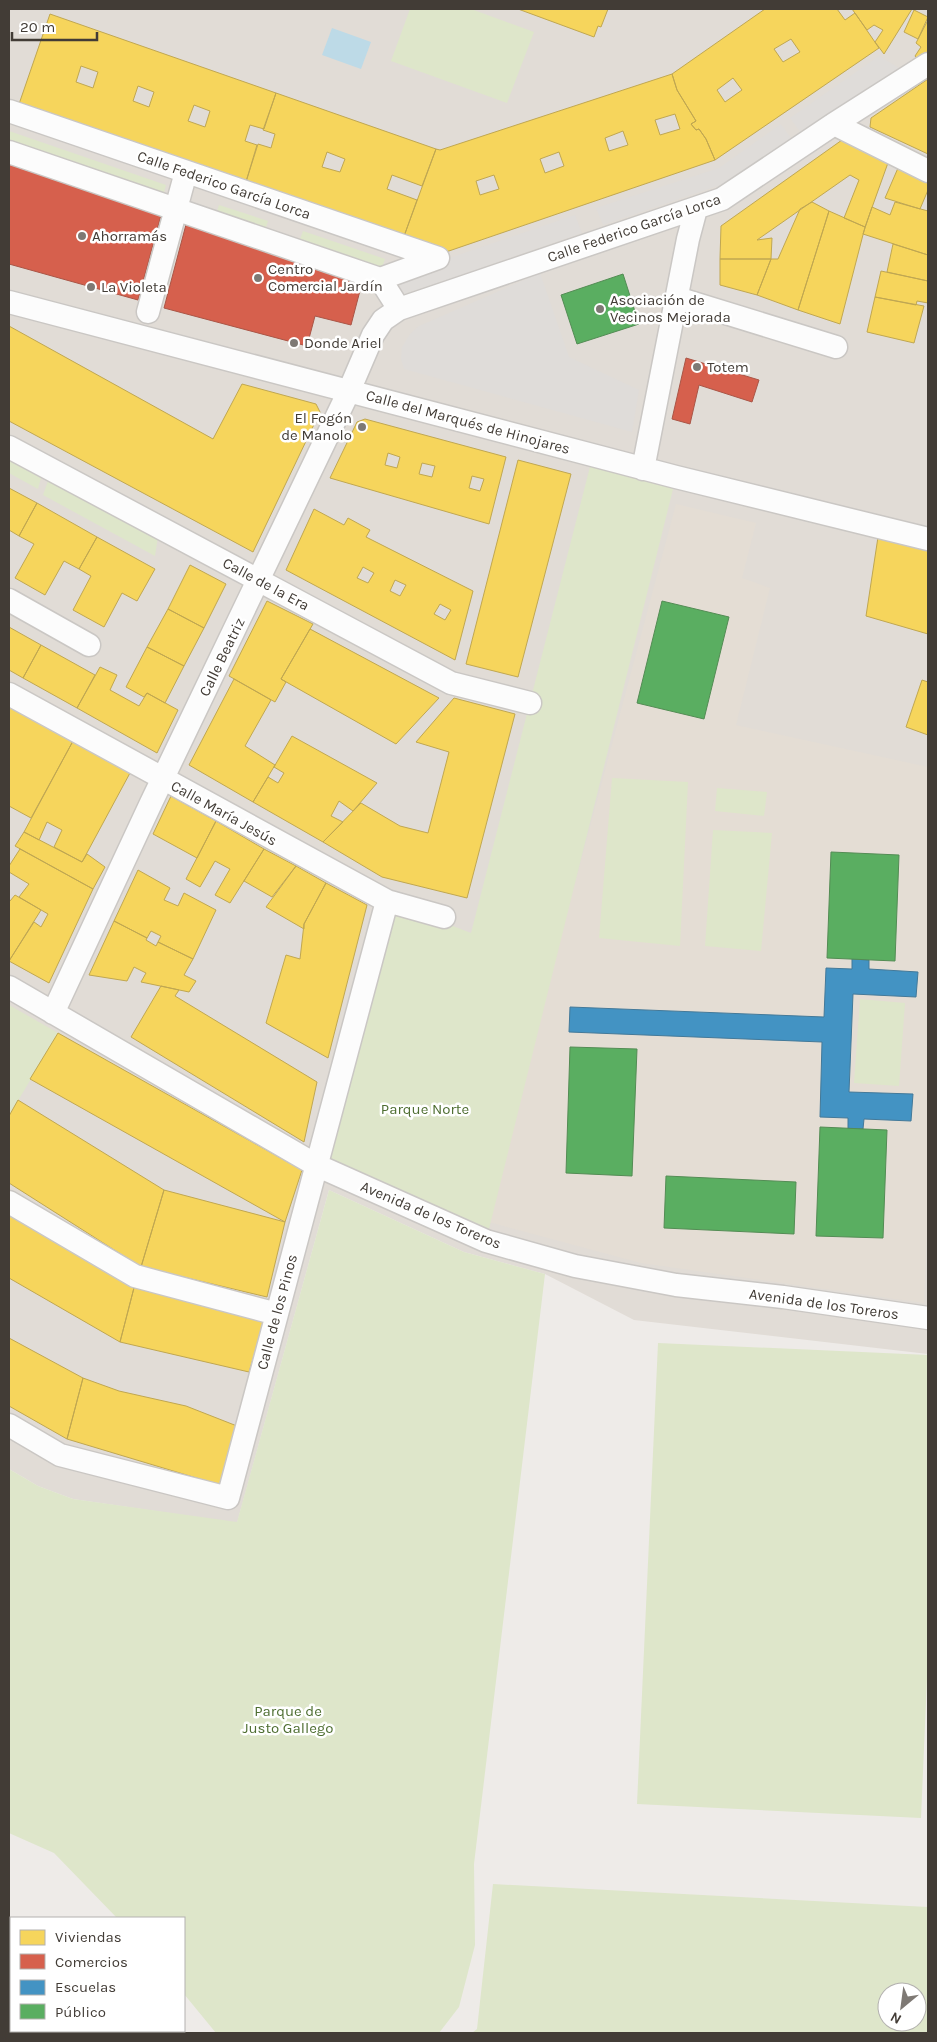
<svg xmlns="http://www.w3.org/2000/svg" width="937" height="2042" font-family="Karla,sans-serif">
  <rect width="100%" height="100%" fill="#eeebe8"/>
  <path fill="#e1dcd6" d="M 9,9 L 928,9 L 928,1354 L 634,1320 L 545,1274 L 464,1252 L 329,1190 L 237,1523 L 73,1499 L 38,1486 L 9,1469 Z"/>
  <path fill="#e4ddd4" d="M 676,504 L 756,523 L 742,578 L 770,588 L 736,725 L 928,767 L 928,1203 L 924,1303 L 641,1263 L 485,1221 Z"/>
  <path fill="#dee6ca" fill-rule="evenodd" d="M 410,9 L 471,9 L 534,32 L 507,103 L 391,61 Z
    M 9,131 L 166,185 L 163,196 L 9,143 Z
    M 219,205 L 268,221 L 264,234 L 215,217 Z
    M 303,231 L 385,259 L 381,270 L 299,242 Z
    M 593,455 L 676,477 L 486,1241 L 316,1165 L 387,901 L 471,933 Z
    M 9,460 L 41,478 L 38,489 L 9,473 Z
    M 48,481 L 158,537 L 155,556 L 43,495 Z
    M 612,778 L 688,782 L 680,946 L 599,938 Z
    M 717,788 L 767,792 L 764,816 L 715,811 Z
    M 713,830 L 772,833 L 761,951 L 705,946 Z
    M 860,999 L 905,1003 L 899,1086 L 854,1083 Z
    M 9,1005 L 58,1033 L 9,1116 Z
    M 329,1190 L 464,1252 L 545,1274 L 474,1864 L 475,1945 L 459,2007 L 439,2033 L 216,2033 L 184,1994 L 184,1918 L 117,1918 L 54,1853 L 9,1833 L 9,1469 L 38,1486 L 73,1499 L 237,1522 Z
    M 658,1343 L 928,1355 L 928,1655 L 921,1818 L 637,1804 Z
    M 493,1884 L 928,1907 L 928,2033 L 472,2033 L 477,2029 ZM 887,1992 L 917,1992 L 917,2022 L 887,2022 Z"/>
  <path fill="#dfdcd9" d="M 879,56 L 899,68 L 801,133 L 790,118 Z
    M 781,124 L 791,138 L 726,183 L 603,225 L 596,208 L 719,168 Z
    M 575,215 L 582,233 L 390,299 L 394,277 Z
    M 540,273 L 569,357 L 639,390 L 632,432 L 404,369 L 401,359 L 402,347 L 410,334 L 419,326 Z"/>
  <path fill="#bddae7" d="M 332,28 L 371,42 L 361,69 L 322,55 Z"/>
  <path fill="#f6d55c" stroke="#c0a751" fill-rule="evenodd" d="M 518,9 L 608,9 L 601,27 L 598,26 L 594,37 Z
    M 765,9 L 837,9 L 845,20 L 855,13 L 879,48 L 715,160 L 706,139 L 699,129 L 696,130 L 691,124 L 696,121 L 677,90 L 672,74 ZM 791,39 L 800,52 L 783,62 L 774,49 ZM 733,78 L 742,90 L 725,102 L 717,90 Z
    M 852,9 L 912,9 L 884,54 L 875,42 L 883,30 L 874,25 L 867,30 Z
    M 914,10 L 928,17 L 918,39 L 904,32 Z
    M 50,14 L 276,93 L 264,129 L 250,125 L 245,141 L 257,145 L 245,185 L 18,107 ZM 81,66 L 98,72 L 93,88 L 76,82 ZM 138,86 L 154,92 L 149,107 L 133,101 ZM 194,105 L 210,111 L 205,127 L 188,121 Z
    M 928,20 L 928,54 L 919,61 L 915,56 L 921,47 L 916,43 Z
    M 672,74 L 677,90 L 696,121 L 691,124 L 696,130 L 699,129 L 706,139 L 715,160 L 443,253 L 403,239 L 436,149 L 440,150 ZM 675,114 L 680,129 L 660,135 L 655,120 ZM 623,131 L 628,145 L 609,151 L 605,138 ZM 559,152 L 564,166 L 545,173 L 540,159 ZM 494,175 L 499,189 L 480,195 L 476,181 Z
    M 928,79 L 928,154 L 870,127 L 871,118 Z
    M 276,93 L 436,149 L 422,186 L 392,175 L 387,189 L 417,200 L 403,239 L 245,185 L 258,144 L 271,148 L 275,134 L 263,130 ZM 327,152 L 345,159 L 340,172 L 322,167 Z
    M 842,140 L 889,160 L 865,227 L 844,218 L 859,180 L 850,175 L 757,240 L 772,238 L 771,259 L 720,259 L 721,226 Z
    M 898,168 L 928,181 L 928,190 L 920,209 L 885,198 Z
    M 812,202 L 829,211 L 798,310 L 757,295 L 771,259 L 778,259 L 800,209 Z
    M 895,202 L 928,211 L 928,255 L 863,234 L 872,207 L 890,215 Z
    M 829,211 L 865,227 L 840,324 L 798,310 Z
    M 893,244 L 928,255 L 928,281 L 887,272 Z
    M 720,259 L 771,259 L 757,295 L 720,285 Z
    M 881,271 L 928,281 L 928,303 L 917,301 L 916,305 L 875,297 Z
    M 875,297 L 924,306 L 914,343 L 867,332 Z
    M 9,326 L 213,439 L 242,384 L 316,404 L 320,412 L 253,552 L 9,421 Z
    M 365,419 L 506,457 L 489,524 L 330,478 L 357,422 ZM 388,453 L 400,457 L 397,468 L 385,465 ZM 422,463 L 435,466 L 432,477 L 419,474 ZM 472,476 L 484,479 L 480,491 L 469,488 Z
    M 518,460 L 571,474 L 518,677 L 466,664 Z
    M 9,488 L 37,503 L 19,536 L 9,530 Z
    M 37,503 L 97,537 L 79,569 L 64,561 L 45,595 L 15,578 L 34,544 L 19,536 Z
    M 314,509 L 344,525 L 348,518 L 370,530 L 366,537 L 473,591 L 455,660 L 286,570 ZM 363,567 L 374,573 L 368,583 L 357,578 ZM 395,580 L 406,585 L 400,596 L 390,591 ZM 440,604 L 451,610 L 445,620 L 434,614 Z
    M 97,537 L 155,569 L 137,601 L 122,593 L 104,627 L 73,610 L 91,576 L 79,569 Z
    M 878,537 L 928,549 L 928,634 L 866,616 Z
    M 190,565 L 226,584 L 204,628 L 168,609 Z
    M 267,601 L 313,624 L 281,679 L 286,682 L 275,702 L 229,676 Z
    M 168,609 L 204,628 L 184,666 L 147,647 Z
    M 9,627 L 41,645 L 23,678 L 9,670 Z
    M 310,629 L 439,698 L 396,744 L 281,679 Z
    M 41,645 L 95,675 L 77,708 L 23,678 Z
    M 147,647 L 184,666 L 165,703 L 147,693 L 144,697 L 126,687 Z
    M 100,667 L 117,675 L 110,690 L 139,706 L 147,693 L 178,710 L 157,753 L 77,708 Z
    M 234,679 L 271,700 L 245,746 L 275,765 L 253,802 L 189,765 Z
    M 922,680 L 928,682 L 928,735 L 906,727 Z
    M 454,698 L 515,714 L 467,898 L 382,877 L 323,842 L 361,803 L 400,826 L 428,833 L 449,752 L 416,742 Z
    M 9,704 L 73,741 L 31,818 L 9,806 Z
    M 292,736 L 377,783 L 353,811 L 339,801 L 331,816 L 343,822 L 323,842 L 253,802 L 268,777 L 278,783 L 284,773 L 274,767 Z
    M 73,741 L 130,773 L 82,862 L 54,847 L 62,830 L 47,822 L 39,840 L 24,832 Z
    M 171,796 L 216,821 L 197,858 L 153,834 Z
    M 216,821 L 264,849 L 230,903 L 215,895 L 230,869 L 215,861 L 200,887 L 186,879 Z
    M 24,832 L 82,862 L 87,854 L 105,867 L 93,889 L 15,846 Z
    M 20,849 L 93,889 L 49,983 L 9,961 L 34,922 L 41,927 L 48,914 L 19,897 L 29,884 L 9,872 L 9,866 Z
    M 264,849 L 296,866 L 272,897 L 244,881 Z
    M 296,866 L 326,883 L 304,924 L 304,929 L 266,907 Z
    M 138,870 L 170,888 L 164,900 L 178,906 L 184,893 L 216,910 L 193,959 L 158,942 L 161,936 L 151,931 L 147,938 L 114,921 Z
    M 326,883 L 367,905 L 328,1058 L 266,1023 L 286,955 L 300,959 L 304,924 Z
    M 15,895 L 41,910 L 9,961 L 9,900 L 10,901 Z
    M 114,921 L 147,938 L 146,940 L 156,946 L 158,942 L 193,959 L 184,975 L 196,981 L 189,992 L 141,982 L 146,973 L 134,967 L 127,981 L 89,975 Z
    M 161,986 L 179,990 L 175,996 L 317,1082 L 304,1142 L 131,1037 Z
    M 58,1033 L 302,1170 L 285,1222 L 30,1079 Z
    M 18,1100 L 164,1190 L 141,1267 L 9,1183 L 9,1116 Z
    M 164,1190 L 285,1222 L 267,1297 L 141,1267 Z
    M 9,1211 L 136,1280 L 120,1342 L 9,1278 Z
    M 136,1280 L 266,1317 L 249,1372 L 120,1342 Z
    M 9,1338 L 83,1378 L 67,1439 L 9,1406 Z
    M 83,1378 L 119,1391 L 186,1406 L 237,1426 L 223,1486 L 67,1439 Z"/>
  <path fill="#d6604d" stroke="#aa5546" d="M 9,156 L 163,208 L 138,300 L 9,264 Z
    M 188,217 L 329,265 L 326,273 L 362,283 L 351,325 L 315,316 L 307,346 L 164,308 Z
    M 686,358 L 759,380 L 752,402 L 699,385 L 690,424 L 672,419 Z"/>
  <path fill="#4393c3" stroke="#437999" d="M 852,959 L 869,960 L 869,969 L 918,972 L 916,997 L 853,994 L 849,1092 L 913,1094 L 911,1121 L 864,1119 L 863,1129 L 848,1129 L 848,1118 L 820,1117 L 822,1042 L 569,1032 L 570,1007 L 824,1017 L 826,968 L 852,969 Z"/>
  <path fill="#5aae61" stroke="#538c54" d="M 623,274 L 639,324 L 577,344 L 561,295 Z
    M 662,601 L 729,617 L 704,719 L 637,703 Z
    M 831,852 L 899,855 L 895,961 L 827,958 Z
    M 570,1047 L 637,1049 L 632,1176 L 566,1173 Z
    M 820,1127 L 887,1130 L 883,1238 L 816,1236 Z
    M 666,1176 L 796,1182 L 794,1234 L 664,1228 Z"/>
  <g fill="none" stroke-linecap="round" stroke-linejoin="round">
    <defs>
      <path id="street" d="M 9,111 L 438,258 L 380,279
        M 834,124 L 928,171
        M 9,152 L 380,279 L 399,309
        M 677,298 L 836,347
        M 9,302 L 676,477 L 928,539
        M 148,312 L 186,172
        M 9,447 L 451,683 L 530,703
        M 643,469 L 688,239 L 696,209
        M 9,600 L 89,645
        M 9,694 L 387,901 L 444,917
        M 9,987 L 316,1165 L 486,1241 L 575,1266 L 676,1285 L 783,1297 L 928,1318
        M 53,1013 L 151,803 L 349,391 L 373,335 L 383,320 L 399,309 L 722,199 L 834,124 L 928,64
        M 9,1202 L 135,1276 L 277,1314
        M 9,1425 L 60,1455 L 228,1498 L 387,901"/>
      <path id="primary" d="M 9,1952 L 11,1954
        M 84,2031 L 85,2033"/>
    </defs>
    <use href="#street" stroke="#cac7c4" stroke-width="25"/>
    <use href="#primary" stroke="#cec5b8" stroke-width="30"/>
    <use href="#street" stroke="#fcfcfc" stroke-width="22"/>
    <use href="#primary" stroke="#efeae3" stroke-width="28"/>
  </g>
  <g fill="#7e7974" stroke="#fff" stroke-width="2">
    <circle cx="82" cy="236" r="5"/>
    <circle cx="258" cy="278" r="5"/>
    <circle cx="91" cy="287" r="5"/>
    <circle cx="600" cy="309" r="5"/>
    <circle cx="294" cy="343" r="5"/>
    <circle cx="697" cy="367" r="5"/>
    <circle cx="362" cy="427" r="5"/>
  </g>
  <g text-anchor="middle" stroke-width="5" stroke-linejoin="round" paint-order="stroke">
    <g font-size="15" fill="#423c36" stroke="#fff">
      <text transform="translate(224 185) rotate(19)" y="5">Calle Federico García Lorca</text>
      <text transform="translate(634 228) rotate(-19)" y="5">Calle Federico García Lorca</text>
      <text transform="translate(468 422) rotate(15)" y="5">Calle del Marqués de Hinojares</text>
      <text transform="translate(266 584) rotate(28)" y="5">Calle de la Era</text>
      <text transform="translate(222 657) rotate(-64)" y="5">Calle Beatriz</text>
      <text transform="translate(224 813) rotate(29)" y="5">Calle María Jesús</text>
      <text transform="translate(431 1215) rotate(23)" y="5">Avenida de los Toreros</text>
      <text transform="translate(824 1304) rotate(8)" y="5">Avenida de los Toreros</text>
      <text transform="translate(277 1312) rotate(-75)" y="5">Calle de los Pinos</text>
    </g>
    <g font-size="15" fill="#423c36" stroke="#fff" text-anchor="start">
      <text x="92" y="241">Ahorramás</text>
      <text x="268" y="274">Centro<tspan x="268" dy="17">Comercial Jardín</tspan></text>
      <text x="101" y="292">La Violeta</text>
      <text x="610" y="305">Asociación de<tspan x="610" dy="17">Vecinos Mejorada</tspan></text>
      <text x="304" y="348">Donde Ariel</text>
      <text x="707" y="372">Totem</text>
      <text x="352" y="423" text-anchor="end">El Fogón<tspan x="352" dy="17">de Manolo</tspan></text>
    </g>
    <g font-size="15" fill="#4d6d30" stroke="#fff">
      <text x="425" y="1114">Parque Norte</text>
      <text x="288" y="1716">Parque de<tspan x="288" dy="17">Justo Gallego</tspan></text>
    </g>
  </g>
  <rect width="937" height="2042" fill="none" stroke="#423c36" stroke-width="20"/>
  <rect x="10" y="1917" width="175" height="115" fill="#ffffff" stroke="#b3b1af"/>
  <rect x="20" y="1930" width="25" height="15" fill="#f6d55c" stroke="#b3b1af"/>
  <text x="55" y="1942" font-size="15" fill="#423c36">Viviendas</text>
  <rect x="20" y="1954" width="25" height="15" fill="#d6604d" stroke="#b3b1af"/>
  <text x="55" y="1967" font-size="15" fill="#423c36">Comercios</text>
  <rect x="20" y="1980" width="25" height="15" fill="#4393c3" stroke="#b3b1af"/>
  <text x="55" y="1992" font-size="15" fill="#423c36">Escuelas</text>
  <rect x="20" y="2004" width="25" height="15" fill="#5aae61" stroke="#b3b1af"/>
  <text x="55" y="2017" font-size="15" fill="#423c36">Público</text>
  <g transform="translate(902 2007) rotate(209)"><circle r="24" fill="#ffffff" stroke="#b3b1af"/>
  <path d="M0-4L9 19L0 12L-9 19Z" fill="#7e7974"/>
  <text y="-8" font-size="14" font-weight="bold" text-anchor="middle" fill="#423c36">N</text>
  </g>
  <path d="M12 32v8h85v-8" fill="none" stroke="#423c36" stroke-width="2.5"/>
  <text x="20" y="32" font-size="15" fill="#423c36" stroke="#ffffff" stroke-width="4" paint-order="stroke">20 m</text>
</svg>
